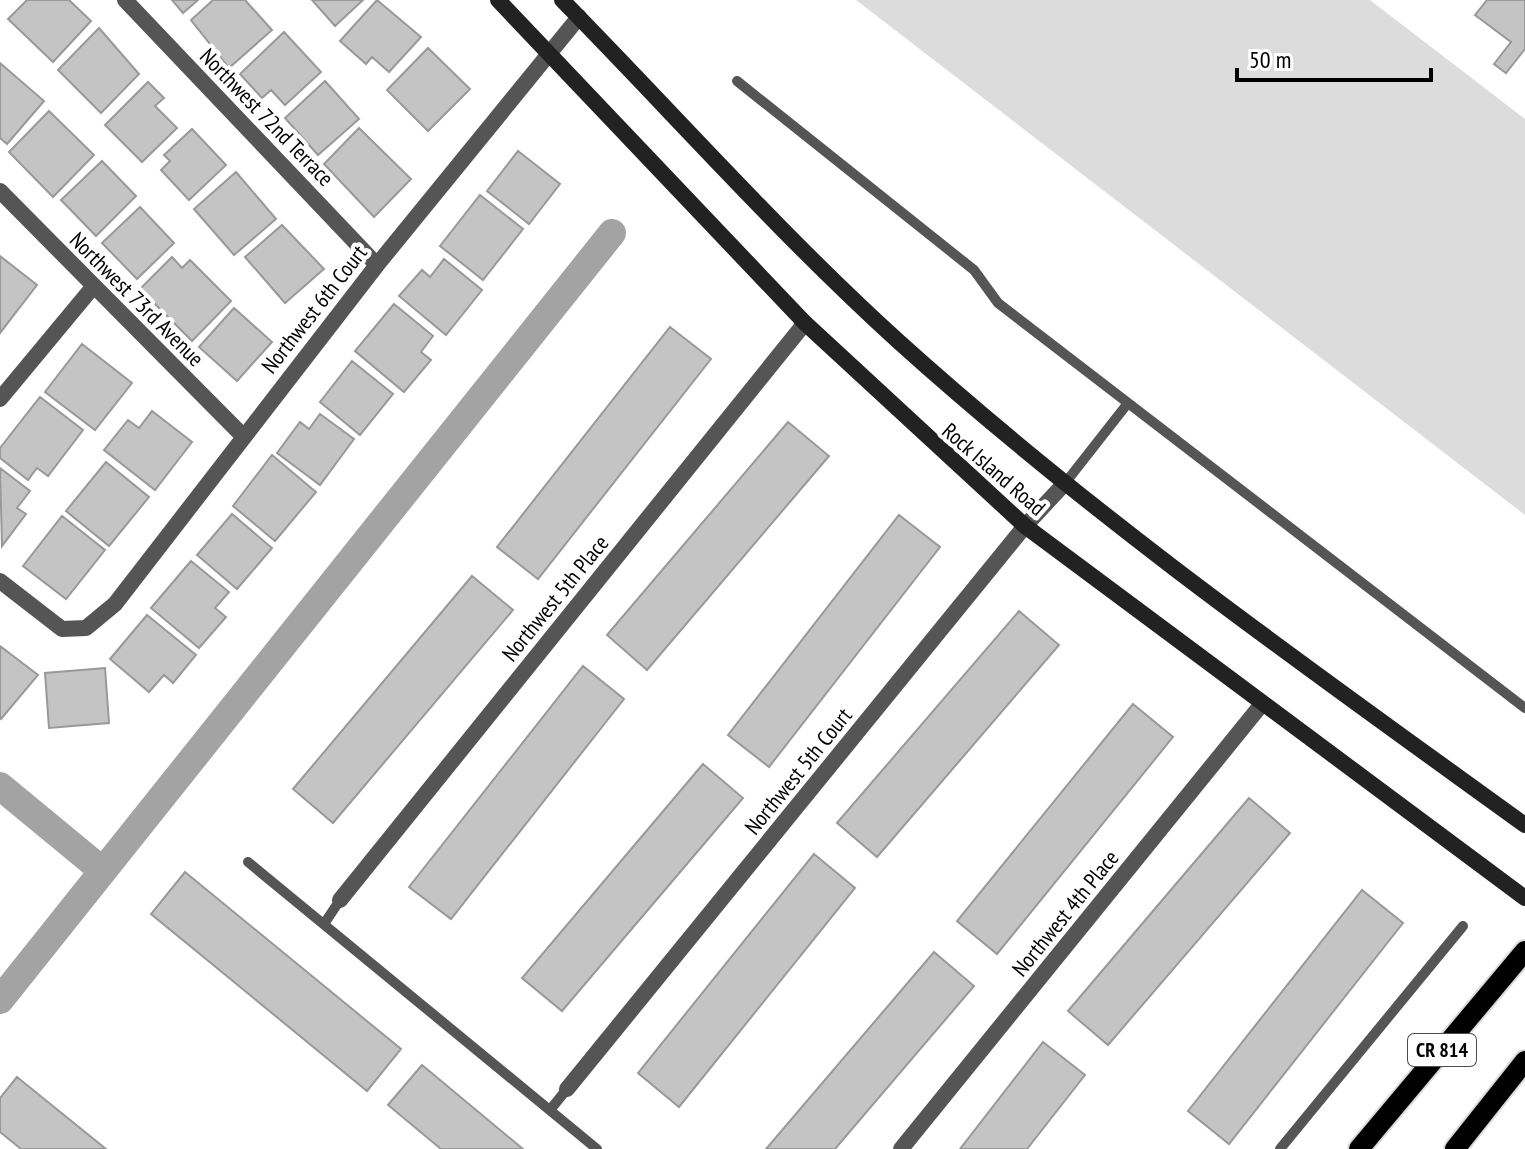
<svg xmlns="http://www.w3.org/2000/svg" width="1525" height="1149" font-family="'PT Sans Narrow',sans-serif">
  <rect width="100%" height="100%" fill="#fff"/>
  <path fill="#dcdcdc" d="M 856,0 L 1370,0 L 1525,119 L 1525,515 Z"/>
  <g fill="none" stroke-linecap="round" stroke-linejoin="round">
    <path stroke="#a3a3a3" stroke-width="28" d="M 0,786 L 103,871
      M 0,1000 L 612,233"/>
  </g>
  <path fill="#c4c4c4" stroke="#999" stroke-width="2" d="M 27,0 L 69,0 L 91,21 L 53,62 L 8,19 Z
    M 172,0 L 198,0 L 183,13 Z
    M 213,0 L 245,0 L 272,30 L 229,68 L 191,20 Z
    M 312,0 L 363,0 L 335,26 Z
    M 377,0 L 421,37 L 389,72 L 372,57 L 366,64 L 340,41 Z
    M 1487,0 L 1525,0 L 1525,49 L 1506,73 L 1494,64 L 1511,42 L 1475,15 Z
    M 99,28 L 139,74 L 101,113 L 58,70 Z
    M 284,32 L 321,72 L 285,105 L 271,90 L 262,98 L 240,74 Z
    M 428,48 L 470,89 L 428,131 L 387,90 Z
    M 0,63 L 44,101 L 7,144 L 0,138 Z
    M 325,81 L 359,119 L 318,155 L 285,118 Z
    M 148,82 L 164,98 L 155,106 L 177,128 L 142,162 L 105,125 Z
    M 49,111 L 94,155 L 53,197 L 9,152 Z
    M 359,128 L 411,179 L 374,217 L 324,164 Z
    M 192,129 L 226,165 L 189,200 L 161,170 L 170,161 L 164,155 Z
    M 518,151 L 560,184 L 529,224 L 487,191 Z
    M 102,161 L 136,196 L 96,236 L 61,200 Z
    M 236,172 L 276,219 L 234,255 L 194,209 Z
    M 480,195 L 523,229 L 483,280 L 440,246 Z
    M 140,207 L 174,243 L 137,279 L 102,243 Z
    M 282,225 L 324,269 L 285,303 L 245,257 Z
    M 0,256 L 37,285 L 0,333 Z
    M 172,257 L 182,268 L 190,260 L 231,301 L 192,341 L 140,289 Z
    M 444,259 L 482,290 L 446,335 L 399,296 L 422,270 L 430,277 Z
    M 394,304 L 433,336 L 421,352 L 431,360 L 404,392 L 355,351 Z
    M 234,308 L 272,342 L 237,381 L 199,347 Z
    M 670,327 L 711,359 L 538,579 L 497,547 Z
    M 82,344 L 132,383 L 95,430 L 45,392 Z
    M 352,361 L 393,394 L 360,435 L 320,402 Z
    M 40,397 L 83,430 L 48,476 L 37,468 L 28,480 L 0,458 L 0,448 Z
    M 152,411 L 192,442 L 155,490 L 104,450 L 128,420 L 139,428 Z
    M 320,414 L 354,439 L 320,485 L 277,453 L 300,422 L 309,429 Z
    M 788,422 L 829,456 L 647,670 L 607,635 Z
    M 272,455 L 316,492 L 275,541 L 233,506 Z
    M 106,462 L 149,497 L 109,546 L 66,511 Z
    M 0,468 L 30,491 L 17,508 L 26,514 L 2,546 Z
    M 232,514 L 272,548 L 237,589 L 197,555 Z
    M 899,515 L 940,547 L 769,767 L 728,735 Z
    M 62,516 L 105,550 L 66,599 L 23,566 Z
    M 191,561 L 229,592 L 215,608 L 226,617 L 199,648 L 151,608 Z
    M 472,576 L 513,610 L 333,823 L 293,789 Z
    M 1019,611 L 1059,645 L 877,857 L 837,823 Z
    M 147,615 L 196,655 L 173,683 L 164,675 L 149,692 L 110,659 Z
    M 0,646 L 38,675 L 1,719 L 0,718 Z
    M 583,666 L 624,699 L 451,919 L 409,887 Z
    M 105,668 L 109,723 L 49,728 L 45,673 Z
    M 1133,704 L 1173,737 L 997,954 L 957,921 Z
    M 703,764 L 743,798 L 562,1011 L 522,978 Z
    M 1249,798 L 1290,833 L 1108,1045 L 1068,1011 Z
    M 814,854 L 855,888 L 679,1107 L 638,1073 Z
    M 185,872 L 401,1049 L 367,1091 L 151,914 Z
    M 1362,890 L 1403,923 L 1229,1144 L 1188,1111 Z
    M 934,952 L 974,986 L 835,1149 L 766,1149 Z
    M 1043,1042 L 1085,1075 L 1027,1149 L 960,1149 Z
    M 422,1065 L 523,1149 L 441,1149 L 388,1105 Z
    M 17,1077 L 106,1149 L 21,1149 L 0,1132 L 0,1098 Z"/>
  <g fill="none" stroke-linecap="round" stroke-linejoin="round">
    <defs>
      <path id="primary" d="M 1359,1149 L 1525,951
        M 1455,1149 L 1525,1061"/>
    </defs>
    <use href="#primary" stroke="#dbdbdb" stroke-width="24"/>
    <path stroke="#555" stroke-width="10" d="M 737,81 L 974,270 L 998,303 L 1525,708
      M 1066,482 L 1128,403
      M 248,862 L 597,1149
      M 324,924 L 340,900
      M 550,1110 L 567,1089
      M 1280,1149 L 1463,926"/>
    <path stroke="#555" stroke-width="16" d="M 125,0 L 377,265
      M 0,191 L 243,436
      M 0,399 L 93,287
      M 0,581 L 62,629 L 86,628 L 115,604 L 377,265 L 579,17
      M 340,900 L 805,323
      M 567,1089 L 1025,526 L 1066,482
      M 901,1149 L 1262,704"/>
    <path stroke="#222" stroke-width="16" d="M 498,0 L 805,323 L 1025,526 L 1525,898
      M 562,0 C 674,114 780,234 898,341 C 1094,518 1312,671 1525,825"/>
    <use href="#primary" stroke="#000" stroke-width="20"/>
  </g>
  <g text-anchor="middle" stroke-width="8" stroke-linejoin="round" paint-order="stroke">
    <rect fill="#fff" stroke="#4c4c4c" stroke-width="2" x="1408" y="1034" width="68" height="32" rx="6"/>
    <g font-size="20" font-weight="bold" fill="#000">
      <text x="1442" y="1057">CR 814</text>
    </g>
    <g font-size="22" fill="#000" stroke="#fff">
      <text transform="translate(267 117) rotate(46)" y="8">Northwest 72nd Terrace</text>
      <text transform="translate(137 299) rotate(45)" y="8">Northwest 73rd Avenue</text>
      <text transform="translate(314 309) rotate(-52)" y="8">Northwest 6th Court</text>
      <text transform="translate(994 469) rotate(41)" y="8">Rock Island Road</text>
      <text transform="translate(555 598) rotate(-51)" y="8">Northwest 5th Place</text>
      <text transform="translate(798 771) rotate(-51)" y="8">Northwest 5th Court</text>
      <text transform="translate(1065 913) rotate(-51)" y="8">Northwest 4th Place</text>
    </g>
  </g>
  <path d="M1237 68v12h194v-12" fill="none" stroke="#000000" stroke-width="4"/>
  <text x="1249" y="68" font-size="24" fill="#000000" stroke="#ffffff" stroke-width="6" paint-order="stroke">50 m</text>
</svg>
